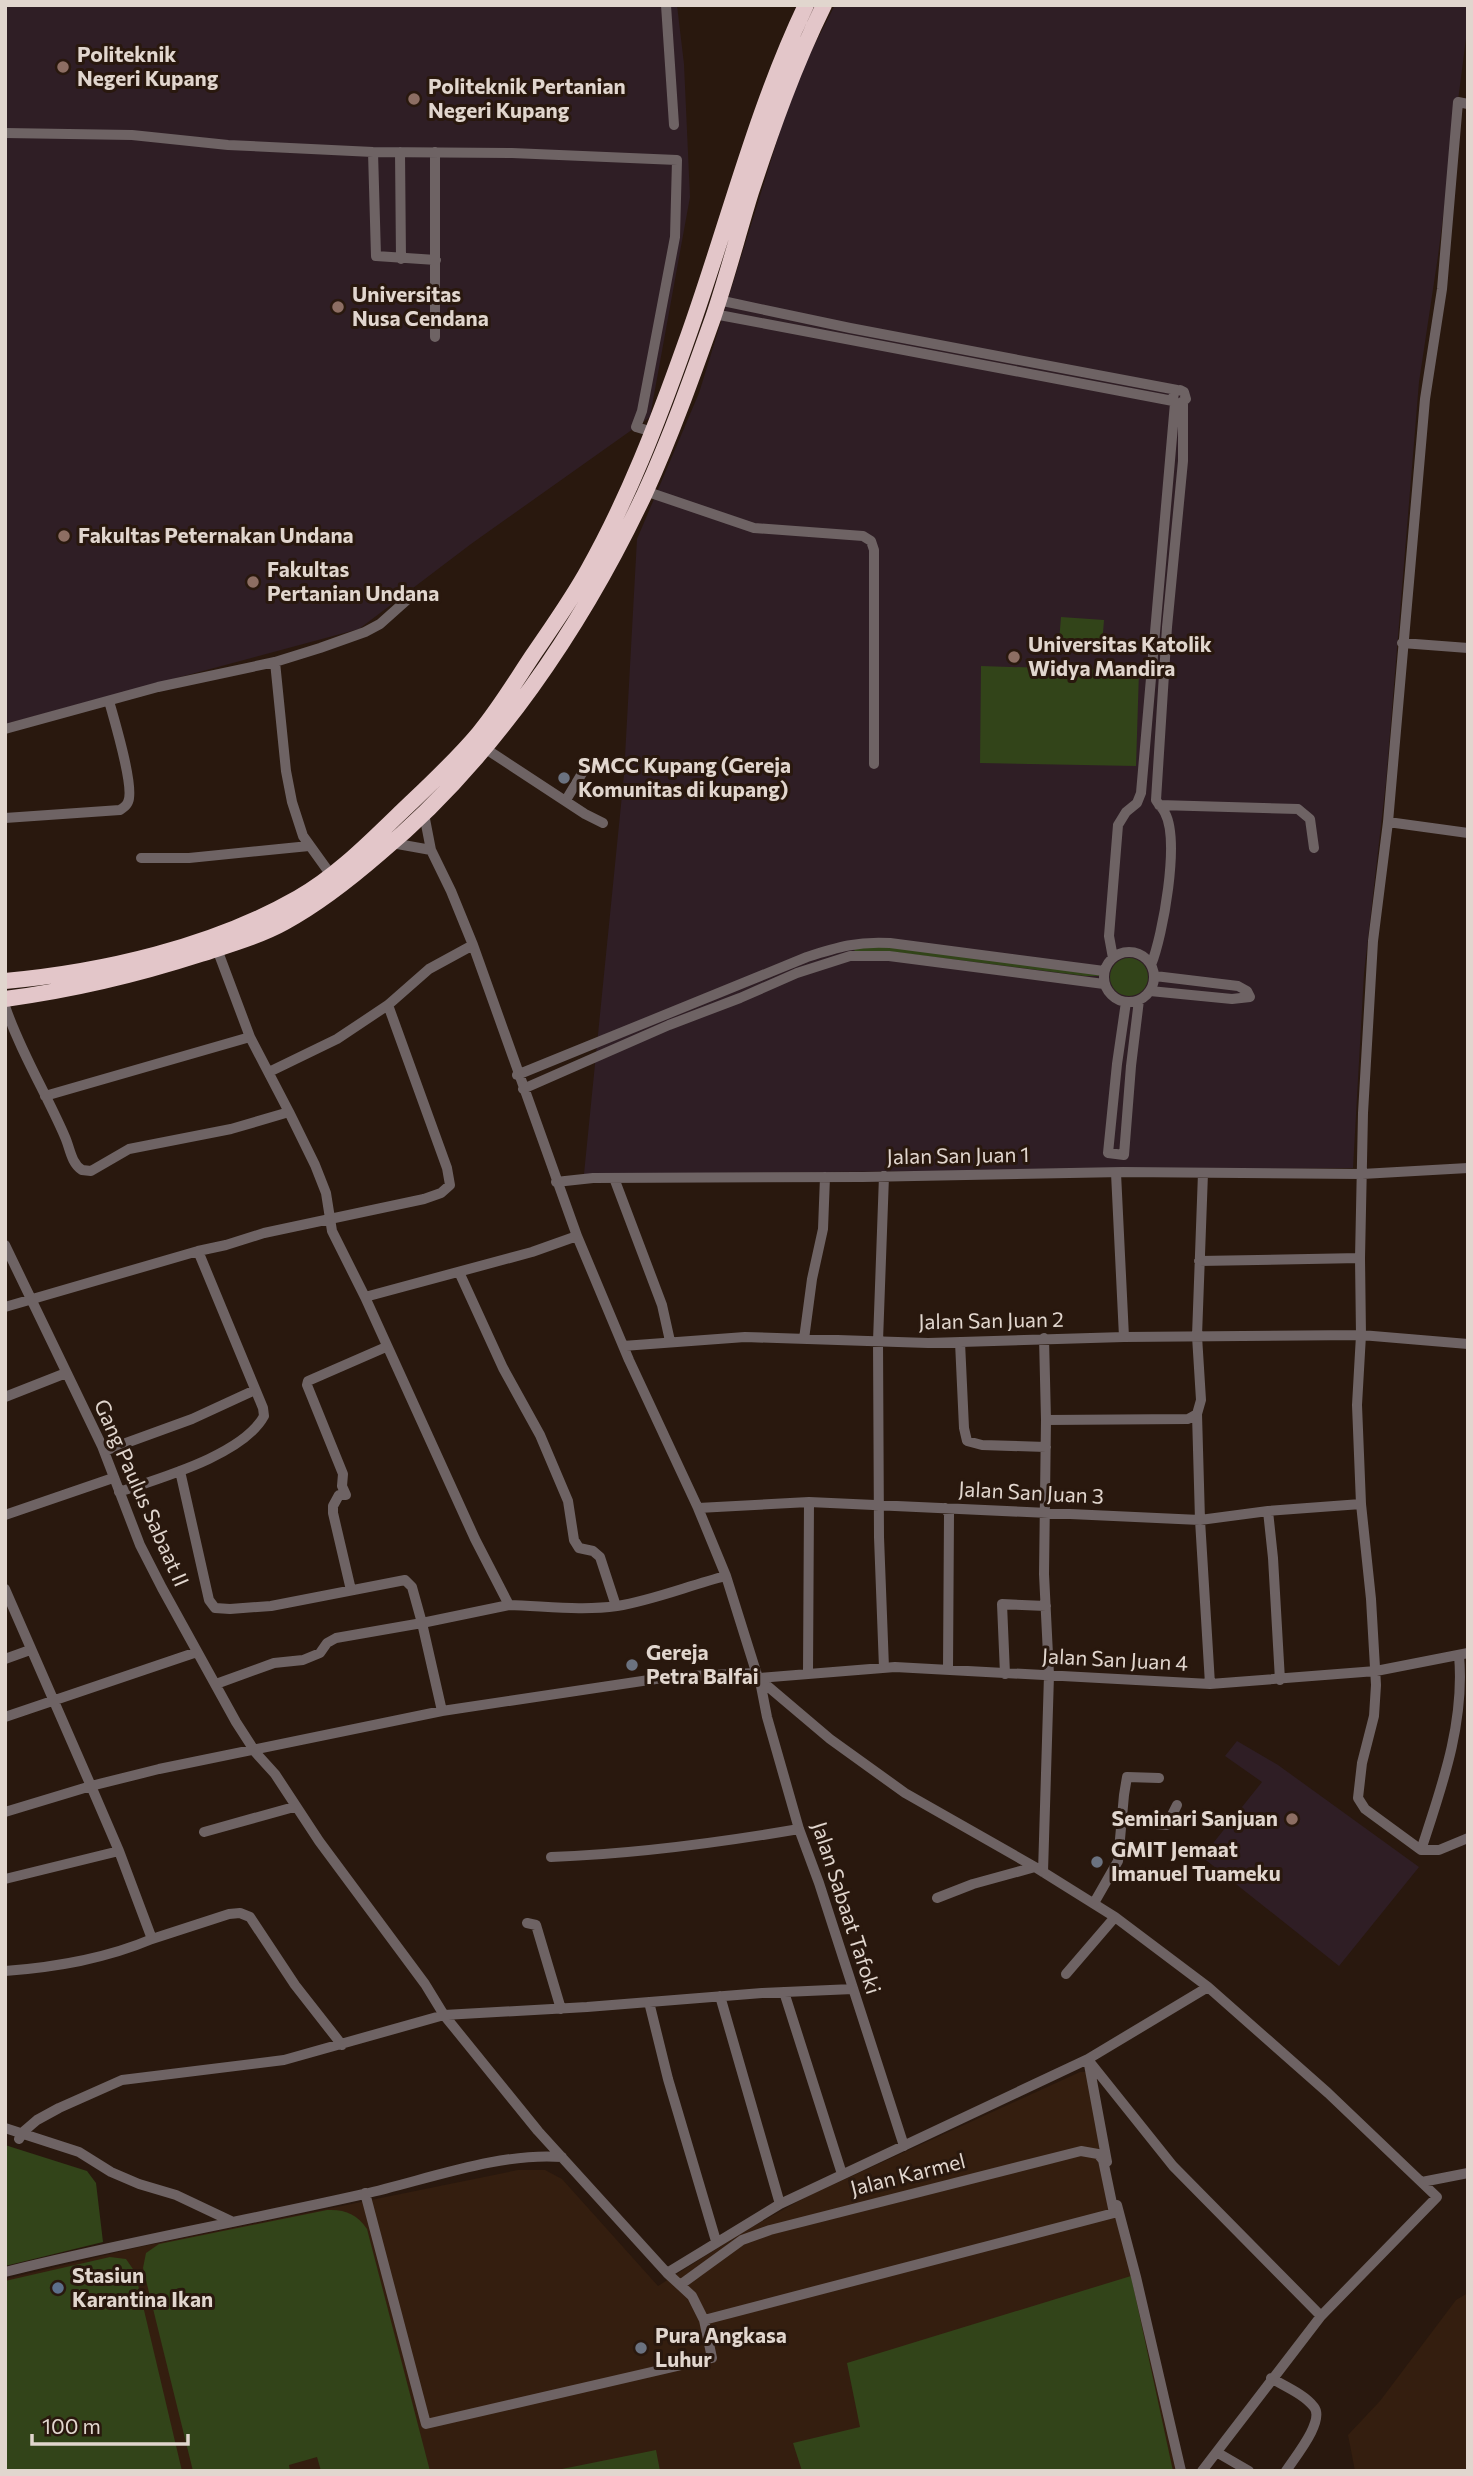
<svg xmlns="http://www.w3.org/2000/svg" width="1473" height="2476" font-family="Commissioner,sans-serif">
  <rect width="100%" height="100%" fill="#29180e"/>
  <path fill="#341e0f" d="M 1080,2072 L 1086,2072 L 1179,2471 L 5,2471 L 5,2279 L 144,2246 L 518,2170 L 545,2170 L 562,2179 L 658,2286 L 743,2232 L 806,2197 Z
    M 1468,2293 L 1468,2471 L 1355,2471 L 1348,2435 L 1380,2401 L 1456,2300 Z"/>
  <path fill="#2f1e25" d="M 5,5 L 677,5 L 684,64 L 690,197 L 650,417 L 471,544 L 359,629 L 5,724 Z
    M 835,5 L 1468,5 L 1468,23 L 1438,256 L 1419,382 L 1386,782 L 1364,973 L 1353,1168 L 584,1174 L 624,775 L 637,539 L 699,393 L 781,128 L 804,65 Z
    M 1237,1741 L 1278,1765 L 1419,1867 L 1339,1966 L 1202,1857 L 1262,1782 L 1225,1756 Z"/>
  <path fill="#324419" d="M 1061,617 L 1104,620 L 1102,645 L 1059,642 Z
    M 981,666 L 1139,671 L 1136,766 L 980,763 Z
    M 863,944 L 1100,974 L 1099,976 L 1085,976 L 886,951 L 856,952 L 854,950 L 854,946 Z
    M1110 977a19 19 0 1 1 38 0a19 19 0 1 1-38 0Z
    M 5,2145 L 87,2171 L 96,2183 L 103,2242 L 5,2266 Z
    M 327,2210 C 345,2209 357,2214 367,2229 L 430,2471 L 321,2471 L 317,2457 L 289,2465 L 290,2471 L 193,2471 L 143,2268 L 146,2253 L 159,2244 Z
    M 110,2257 L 126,2259 L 135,2272 L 182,2471 L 5,2471 L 5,2281 Z
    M 1131,2276 L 1173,2471 L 802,2471 L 793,2443 L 860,2427 L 847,2363 Z
    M 656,2450 L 660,2471 L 552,2471 Z"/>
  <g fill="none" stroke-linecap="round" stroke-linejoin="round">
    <path stroke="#6e6364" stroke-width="10" d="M 666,5 L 674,125
      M 5,133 L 132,135 L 228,145 L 373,152 L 512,153 L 677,160 L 675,237 L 642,411 L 636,427 L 653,432
      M 373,152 L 376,256 L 436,260
      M 400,152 L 401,259
      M 435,152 L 435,337
      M 718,300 L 850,328 L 1177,390
      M 714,314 L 1173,401 L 1179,404 L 1186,399 L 1184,392 L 1180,390 L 1174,392 L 1173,401
      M 645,491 L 754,528 L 863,536 L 871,541 L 874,550 L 874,764
      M 1402,643 L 1468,648
      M 275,662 L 286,771 L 292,802 L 303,836 L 331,875
      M 5,729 L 158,687 L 275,662 L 320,648 L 365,632 L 380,624 L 408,599
      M 486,749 L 585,814 L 603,823
      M 566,800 L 584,770
      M 1159,805 L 1298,809 L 1310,819 L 1314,848
      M 424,814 L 431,850 L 451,891 L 473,945 L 577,1236 L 629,1360 L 698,1508 L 726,1576 L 758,1678 L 830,1739 L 905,1793 L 1035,1867 L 1115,1917
      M 5,818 L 120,810 C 124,807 126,807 128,802 C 135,788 114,719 109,701
      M 1388,822 L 1468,833
      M 392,843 L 431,850
      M 141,858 L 189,858 L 309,846
      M1104 977a25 25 0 1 1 50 0a25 25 0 1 1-50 0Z
      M 1113,958 L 1109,936 L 1118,825 L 1126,812 L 1137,803 L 1141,793 L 1175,403
      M 1151,965 C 1163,935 1180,841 1165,813 C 1163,808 1158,804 1156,800 L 1167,627 L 1183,461 L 1183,402
      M 1150,991 L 1232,999 L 1250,997 L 1247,991 L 1238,986 L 1155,976
      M 1126,1002 L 1117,1064 L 1108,1153 L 1124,1155 L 1131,1066 L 1139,1000
      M 5,1006 C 20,1051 46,1093 65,1137 C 70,1148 71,1163 82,1170 L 91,1171 L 129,1149 L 231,1129 L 289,1112 L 250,1037 L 217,949
      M 269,1072 L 337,1039 L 388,1005 L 429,969 L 473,945
      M 517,1075 L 807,957 C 838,947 858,941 890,943 L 1104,971
      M 523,1089 L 669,1025 L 740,998 L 797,973 L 850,956 L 889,956 L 1104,984
      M 45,1096 L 250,1037
      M 289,1112 L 315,1165 L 326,1193 L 332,1231 L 365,1297
      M 1116,1173 L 1124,1337
      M 614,1178 L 662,1305 L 670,1341
      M 556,1182 L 593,1178 L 863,1177 L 1123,1172 L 1362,1174 L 1468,1168
      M 5,1245 L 102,1446 L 140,1545 L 162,1588 L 236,1722 L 256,1753 L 275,1774 L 319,1841 L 425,1984 L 444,2015 L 538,2131 L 667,2273 L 692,2296 L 704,2320 L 712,2358 L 426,2424 L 365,2193
      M 198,1251 L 226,1245 L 264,1233 L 424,1199 L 441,1193 L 450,1185 L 447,1168 L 388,1005
      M 1360,1258 L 1361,1335 L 1357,1405 L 1361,1504 L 1371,1599 L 1376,1685 L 1374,1716 L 1362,1763 L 1358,1798 L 1365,1809 L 1421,1850 L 1439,1850 L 1468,1838
      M 1199,1261 L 1360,1258 L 1363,1113 L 1373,941 L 1388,822 L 1425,399 L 1442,289 L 1458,102 L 1468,104
      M 459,1272 L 503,1368 L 540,1435 L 568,1501 L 574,1540 L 579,1548 L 593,1551 L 600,1557 L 616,1606
      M 5,1307 L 198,1251 L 263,1408 L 264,1416 C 243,1455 160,1478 119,1492
      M 804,1339 L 812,1279 L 823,1229 L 825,1177
      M 960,1342 L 964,1428 L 967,1441 L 982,1445 L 1046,1447
      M 623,1346 L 745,1337 L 928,1343 L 1124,1337 L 1361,1335 L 1468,1344
      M 5,1397 L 66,1373
      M 1197,1414 L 1200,1520 L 1210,1684
      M 1046,1420 L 1188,1419 L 1197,1414 L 1201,1400 L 1197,1336 L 1203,1173
      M 104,1451 L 192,1419 L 255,1390
      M 180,1471 L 209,1600 L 215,1608 L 230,1609 L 271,1606 L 405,1580 L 412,1587 L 422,1623 L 509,1605 L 475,1539 L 365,1297 L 532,1252 L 577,1236
      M 698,1508 L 809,1502 L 1200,1520 L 1268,1511 L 1361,1504
      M 945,1508 L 949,1514 L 948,1669
      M 1268,1511 L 1273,1558 L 1280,1680
      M 5,1515 L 113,1478
      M 5,1589 L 91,1786 L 5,1812
      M 351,1590 L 333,1513 L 333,1506 L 339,1495 L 346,1495 L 342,1486 L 343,1474 L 307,1385 L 308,1381 L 386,1347
      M 509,1605 C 545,1606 582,1611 617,1606 C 654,1600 690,1585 726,1576
      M 5,1659 L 30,1650
      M 884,1668 L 879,1537 L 878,1341 L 884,1176
      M 808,1673 L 809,1502
      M 1005,1674 L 1002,1604 L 1046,1606
      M 758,1678 L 895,1667 L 1210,1684 L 1376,1671 L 1468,1653
      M 760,1681 L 767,1717 L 799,1829 L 819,1883 L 904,2146
      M 216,1684 L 274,1663 L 303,1660 L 320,1653 L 327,1643 L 336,1638 L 422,1623 L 442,1711
      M 5,1717 L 197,1652
      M 1123,1821 L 1167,1825 L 1177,1805
      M 204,1832 L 294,1807
      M 1421,1850 C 1442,1786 1465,1723 1459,1655
      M 551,1857 C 635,1854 717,1843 799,1829
      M 1043,1872 L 1049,1675 L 1044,1574 L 1046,1420 L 1044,1338
      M 5,1879 L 119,1851
      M 937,1898 L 973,1884 L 1035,1867
      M 1094,1903 L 1118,1861 L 1124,1795 L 1127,1777 L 1159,1778
      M 527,1923 L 536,1925 L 561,2009
      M 152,1939 L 229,1914 L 240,1913 L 250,1917 L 295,1985 L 342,2045
      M 5,1971 C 56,1967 105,1959 152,1939 L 119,1851 L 91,1786 L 159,1769 L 442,1711 L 669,1677 L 755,1673
      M 1066,1974 L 1115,1917 L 1208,1987 L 1328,2093 L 1437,2197 L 1321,2316 L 1202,2471
      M 784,1992 L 842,2174
      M 720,1996 L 780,2204
      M 649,2002 L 668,2079 L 716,2241
      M 1088,2059 L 1107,2162
      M 1089,2061 L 1173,2166 L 1321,2316
      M 5,2128 L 79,2152 L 111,2172 L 139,2184 L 176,2195 L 231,2221
      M 19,2139 L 23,2132 L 37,2120 L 59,2108 L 122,2080 L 284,2060 L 444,2015 L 587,2007 L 762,1993 L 853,1989
      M 1422,2182 L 1468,2173
      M 1117,2205 L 1136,2277 L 1181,2471
      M 5,2272 C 124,2242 245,2221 364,2194 C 426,2180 499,2152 562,2157
      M 667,2273 L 780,2204 L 1088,2059 L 1208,1987
      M 680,2285 L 742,2240 L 770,2230 L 1081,2151 L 1098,2154 L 1103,2160 L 1114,2213 L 704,2320
      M 1271,2378 C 1284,2386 1304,2394 1314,2407 C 1325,2421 1295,2457 1286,2471
      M 1218,2453 L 1249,2471"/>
    <path stroke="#e3c6c9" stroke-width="16" d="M 5,981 C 103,972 212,947 298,898 C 335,877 367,845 397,816 C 425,789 454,763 479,733 C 499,709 515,682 533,655 C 552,627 572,599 588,570 C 628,499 658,421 685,345 C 726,232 754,114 806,5
      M 5,999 C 73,990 136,975 201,954 C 228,945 260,936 285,922 C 320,903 350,879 380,853 C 493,759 583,625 645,493 C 671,436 692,377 713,318 C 727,277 738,234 751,192 C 772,128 794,66 824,5"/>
  </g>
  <g fill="#8d6e63" stroke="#29180e" stroke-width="2.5">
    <circle cx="63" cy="67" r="7"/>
    <circle cx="414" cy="99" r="7"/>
    <circle cx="338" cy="307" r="7"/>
    <circle cx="64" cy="536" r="7"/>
    <circle cx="253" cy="582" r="7"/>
    <circle cx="1014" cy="657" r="7"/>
    <circle cx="1292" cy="1819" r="7"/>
  </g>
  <g fill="#6b7280" stroke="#29180e" stroke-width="2.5">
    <circle cx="564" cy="778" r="7"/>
    <circle cx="632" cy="1665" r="7"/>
    <circle cx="1097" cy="1862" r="7"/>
    <circle cx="641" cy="2348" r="7"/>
  </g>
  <circle fill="#5c6f8a" stroke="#29180e" stroke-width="2.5" cx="58" cy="2288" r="7"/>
  <g text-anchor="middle" stroke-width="6" stroke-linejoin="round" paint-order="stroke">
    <g font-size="21" font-weight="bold" fill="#e1d6ce" stroke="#29180e" text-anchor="start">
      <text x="77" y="62">Politeknik<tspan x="77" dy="24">Negeri Kupang</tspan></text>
      <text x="428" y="94">Politeknik Pertanian<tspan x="428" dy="24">Negeri Kupang</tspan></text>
      <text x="352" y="302">Universitas<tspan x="352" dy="24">Nusa Cendana</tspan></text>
      <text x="78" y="543">Fakultas Peternakan Undana</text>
      <text x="267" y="577">Fakultas<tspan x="267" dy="24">Pertanian Undana</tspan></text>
      <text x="1028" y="652">Universitas Katolik<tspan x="1028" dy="24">Widya Mandira</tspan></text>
      <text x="578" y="773">SMCC Kupang (Gereja<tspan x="578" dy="24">Komunitas di kupang)</tspan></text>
      <text x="646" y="1660">Gereja<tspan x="646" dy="24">Petra Balfai</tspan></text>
      <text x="1278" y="1826" text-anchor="end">Seminari Sanjuan</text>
      <text x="1111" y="1857">GMIT Jemaat<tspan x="1111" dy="24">Imanuel Tuameku</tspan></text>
      <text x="72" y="2283">Stasiun<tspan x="72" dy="24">Karantina Ikan</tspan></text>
      <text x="655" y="2343">Pura Angkasa<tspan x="655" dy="24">Luhur</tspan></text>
    </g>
    <g font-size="21" fill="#e1d6ce" stroke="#29180e">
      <text transform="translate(958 1156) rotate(-1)" y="7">Jalan San Juan 1</text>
      <text transform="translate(991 1321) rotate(-1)" y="7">Jalan San Juan 2</text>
      <text transform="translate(141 1493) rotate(66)" y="7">Gang Paulus Sabaat II</text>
      <text transform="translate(1031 1493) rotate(3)" y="7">Jalan San Juan 3</text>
      <text transform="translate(1115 1660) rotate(3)" y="7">Jalan San Juan 4</text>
      <text transform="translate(846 1908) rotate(72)" y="7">Jalan Sabaat Tafoki</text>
      <text transform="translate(908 2175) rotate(-14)" y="7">Jalan Karmel</text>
    </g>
  </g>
  <rect width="1473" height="2476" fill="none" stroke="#e1d6ce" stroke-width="14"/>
  <path d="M32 2434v10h156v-10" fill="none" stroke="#e1d6ce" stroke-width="3.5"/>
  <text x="42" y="2434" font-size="21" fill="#e1d6ce" stroke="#29180e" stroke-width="5" paint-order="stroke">100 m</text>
</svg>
